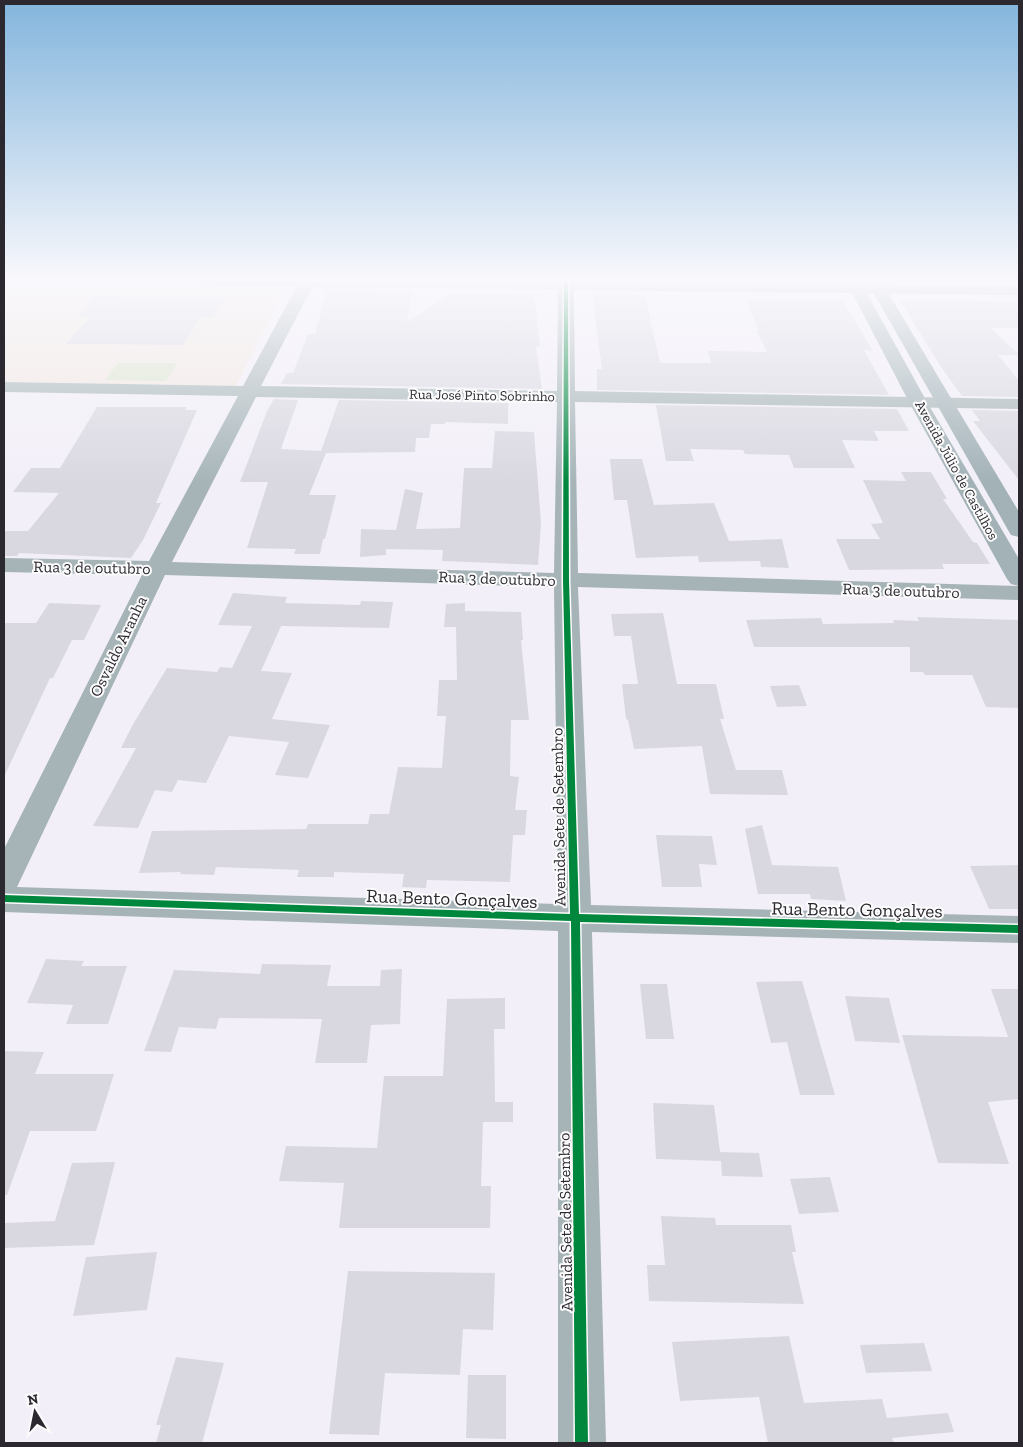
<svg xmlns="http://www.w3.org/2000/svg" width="1023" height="1447" font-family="'Zilla Slab',serif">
  <rect width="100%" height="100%" fill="#f2eff8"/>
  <path fill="#f1e8e1" d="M 4,281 L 120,281 L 287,284 L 236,386 L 4,382 Z"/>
  <path fill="#d9e3ca" d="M 118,363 L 177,363 L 166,381 L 105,380 Z"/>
  <path fill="#d9d8e1" d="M 327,289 L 412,292 L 407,322 L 450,294 L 534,294 L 540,347 L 536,347 L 542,389 L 281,384 L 287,373 L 293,373 L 308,334 L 315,334 Z
    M 592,294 L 645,295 L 660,363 L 711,363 L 708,351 L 767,352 L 756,330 L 758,330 L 746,299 L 842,299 L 873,351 L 864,350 L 889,395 L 597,390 L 597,369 L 602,369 Z
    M 95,296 L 187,297 L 226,297 L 213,318 L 200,318 L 183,345 L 66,344 L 89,317 L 77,317 Z
    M 899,299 L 1019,302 L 1019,328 L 991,328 L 1019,355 L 998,355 L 1019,381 L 1019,397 L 962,396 L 941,367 Z
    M 274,399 L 298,400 L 281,449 L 321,451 L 339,400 L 508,403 L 508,424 L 445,422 L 445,424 L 431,424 L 429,438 L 416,438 L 415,452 L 326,453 L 309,495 L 336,495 L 325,539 L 323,539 L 320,554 L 294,554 L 296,549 L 247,548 L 268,482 L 240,482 L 267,411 Z
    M 656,405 L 897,409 L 909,431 L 874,431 L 879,441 L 842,440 L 855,468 L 794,468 L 789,455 L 745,454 L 743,450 L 690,449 L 694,461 L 666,461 Z
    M 97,407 L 187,407 L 185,410 L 197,410 L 156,503 L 161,503 L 143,540 L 131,558 L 19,553 L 17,556 L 4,556 L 4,531 L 28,531 L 59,493 L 13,492 L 31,468 L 60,468 Z
    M 972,410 L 1019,411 L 1019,480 L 973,421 L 980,421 Z
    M 495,431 L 534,432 L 541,523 L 538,565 L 442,561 L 443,550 L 386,549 L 386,555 L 360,557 L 361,529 L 396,530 L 405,489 L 423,493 L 416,529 L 460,528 L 464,468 L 492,468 Z
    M 610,459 L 642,459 L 654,505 L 714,503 L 729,541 L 782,539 L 789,568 L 761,567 L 760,561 L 699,562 L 698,556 L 636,558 L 627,500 L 614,500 Z
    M 901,472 L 931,472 L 947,499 L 943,499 L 973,542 L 977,543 L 990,564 L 942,564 L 944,569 L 849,570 L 836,539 L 880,539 L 871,524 L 883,523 L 863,480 L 906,481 Z
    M 233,593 L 287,597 L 285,603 L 360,605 L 361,601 L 393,602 L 389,628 L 281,626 L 261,671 L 292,673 L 272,719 L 330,725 L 308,778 L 275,775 L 289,742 L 229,736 L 206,783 L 178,780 L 172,792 L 155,790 L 138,828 L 93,826 L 136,748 L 121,748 L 132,726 L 167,668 L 217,672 L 220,667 L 232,668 L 252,626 L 218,625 Z
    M 49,603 L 101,605 L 84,640 L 72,640 L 53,678 L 50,678 L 4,777 L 4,623 L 36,623 Z
    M 465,603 L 465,611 L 521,612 L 523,640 L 521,640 L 529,720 L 511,720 L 510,776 L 519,777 L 515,810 L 527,810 L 525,835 L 513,835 L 510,882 L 427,880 L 426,888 L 402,887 L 404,874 L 334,872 L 334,877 L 297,877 L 299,870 L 216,867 L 214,875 L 180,874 L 181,872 L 139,873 L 152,831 L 306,829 L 308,824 L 368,824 L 370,814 L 389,814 L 398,767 L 442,768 L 446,716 L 437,716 L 439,680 L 457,680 L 456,627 L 444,627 L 446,604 Z
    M 663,613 L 677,684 L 716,684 L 724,719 L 720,719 L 736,770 L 782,770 L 788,795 L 710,794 L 702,746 L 634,749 L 628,720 L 626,719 L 622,684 L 638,684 L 631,636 L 614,636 L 611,614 Z
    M 917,617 L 1019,620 L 1019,708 L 986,707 L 972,675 L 925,675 L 923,672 L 910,672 L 910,647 L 754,647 L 746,620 L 821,618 L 823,624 L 894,623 L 893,620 L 919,621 Z
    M 799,685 L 807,706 L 777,707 L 770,686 Z
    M 762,825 L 772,865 L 838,867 L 846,901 L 811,899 L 810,894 L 758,894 L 745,829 Z
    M 656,835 L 712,836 L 717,865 L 699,864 L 702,887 L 662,887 Z
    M 1019,865 L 1019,909 L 989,909 L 970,866 Z
    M 46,959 L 84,961 L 81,966 L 127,966 L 108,1024 L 66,1024 L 73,1005 L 27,1003 Z
    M 262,964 L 331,965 L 327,986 L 380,986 L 381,970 L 402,969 L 400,1024 L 371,1025 L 367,1063 L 315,1063 L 322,1019 L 219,1018 L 216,1029 L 179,1027 L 171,1052 L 144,1051 L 174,970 L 260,974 Z
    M 802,981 L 835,1095 L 800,1095 L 787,1042 L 771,1043 L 756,982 Z
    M 640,984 L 667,984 L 674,1039 L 646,1039 Z
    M 991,989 L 1019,989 L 1019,1099 L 988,1102 L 1009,1164 L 938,1163 L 902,1035 L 1008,1037 Z
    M 845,996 L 889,998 L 900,1043 L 855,1041 Z
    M 505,998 L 505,1029 L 494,1029 L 495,1102 L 513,1102 L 513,1122 L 483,1122 L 481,1186 L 491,1186 L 490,1228 L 339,1228 L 344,1183 L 279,1181 L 286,1146 L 377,1148 L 384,1076 L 443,1076 L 447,999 Z
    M 4,1051 L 44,1052 L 35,1074 L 114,1074 L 96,1131 L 30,1131 L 7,1195 L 4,1195 Z
    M 653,1103 L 714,1105 L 720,1152 L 759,1153 L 763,1177 L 722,1176 L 721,1161 L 656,1159 Z
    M 115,1162 L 94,1245 L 4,1248 L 4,1223 L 55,1221 L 72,1163 Z
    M 830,1177 L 839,1212 L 799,1214 L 790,1179 Z
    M 661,1216 L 715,1218 L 716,1225 L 791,1225 L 796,1252 L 792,1252 L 804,1304 L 649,1301 L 647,1265 L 665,1265 Z
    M 157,1252 L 147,1310 L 73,1316 L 86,1257 Z
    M 348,1271 L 495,1273 L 493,1330 L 463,1329 L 460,1375 L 385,1373 L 379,1435 L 329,1434 Z
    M 789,1336 L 804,1403 L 882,1399 L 887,1418 L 948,1413 L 954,1432 L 892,1438 L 894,1443 L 768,1443 L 759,1397 L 680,1401 L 672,1342 Z
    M 924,1343 L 932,1371 L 866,1373 L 860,1345 Z
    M 176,1357 L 224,1363 L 202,1443 L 156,1443 L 161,1425 L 156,1425 Z
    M 468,1375 L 506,1375 L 506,1439 L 466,1438 Z"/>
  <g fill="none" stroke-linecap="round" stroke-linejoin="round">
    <path fill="#a6b4b8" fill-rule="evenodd" d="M 198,281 L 584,281 L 1019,286 L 1019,295 L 574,290 L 575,391 L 1019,399 L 1019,409 L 575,402 L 578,573 L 1019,586 L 1019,600 L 578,587 L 591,905 L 1019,916 L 1019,943 L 592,932 L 606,1443 L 558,1443 L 558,931 L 4,912 L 4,849 L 142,575 L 4,572 L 4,558 L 149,561 L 238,396 L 4,392 L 4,382 L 243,386 L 297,286 L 205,285 L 200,284 ZM 312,287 L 558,289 L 557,391 L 261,386 ZM 256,397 L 557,402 L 554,573 L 172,562 ZM 165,575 L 554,587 L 558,904 L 17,887 Z"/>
    <path fill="#a2b2b7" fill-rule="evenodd" d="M 846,281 L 860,281 L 927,402 L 1019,559 L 1019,586 L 1011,584 L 1007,579 L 909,402 Z
      M 867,281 L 881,281 L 1019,512 L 1019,537 L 1011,535 L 1008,530 Z"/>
    <defs>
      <path id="cycleway" d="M 564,281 L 568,281 L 569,580 L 579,914 L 1019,925 L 1019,933 L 580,922 L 588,1443 L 575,1443 L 571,921 L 4,902 L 4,895 L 570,914 L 563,580 Z"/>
    </defs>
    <use href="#cycleway" stroke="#fcfcfc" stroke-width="3"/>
    <use href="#cycleway" fill="#00873e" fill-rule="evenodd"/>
  </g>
  <linearGradient id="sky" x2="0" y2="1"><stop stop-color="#83b5dd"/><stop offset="0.58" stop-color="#f9f8fc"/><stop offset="1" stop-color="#f9f8fc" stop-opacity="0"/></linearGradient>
  <rect width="1023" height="483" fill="url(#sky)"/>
  <g text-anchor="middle" stroke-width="4" stroke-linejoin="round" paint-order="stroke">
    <g font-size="14" fill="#2b2830" stroke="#fcfcfc">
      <text transform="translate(482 395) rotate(1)" y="5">Rua José Pinto Sobrinho</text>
      <text transform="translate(957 470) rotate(61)" y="5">Avenida Júlio de Castilhos</text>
    </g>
    <g font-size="16" fill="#2b2830" stroke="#fcfcfc">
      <text transform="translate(92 567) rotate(1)" y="6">Rua 3 de outubro</text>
      <text transform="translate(497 578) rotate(2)" y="6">Rua 3 de outubro</text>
      <text transform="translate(901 590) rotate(2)" y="6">Rua 3 de outubro</text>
      <text transform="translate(118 646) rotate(-64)" y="6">Osvaldo Aranha</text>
      <text transform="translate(558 817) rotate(-91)" y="6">Avenida Sete de Setembro</text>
      <text transform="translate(565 1222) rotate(-91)" y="6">Avenida Sete de Setembro</text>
    </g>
    <g font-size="19" fill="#2b2830" stroke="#fcfcfc">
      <text transform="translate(452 898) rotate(2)" y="7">Rua Bento Gonçalves</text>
      <text transform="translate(857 909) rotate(1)" y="7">Rua Bento Gonçalves</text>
    </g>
  </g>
  <rect width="1023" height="1447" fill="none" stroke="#2b2830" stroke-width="10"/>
  <g transform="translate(35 1412) rotate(350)" stroke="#fcfcfc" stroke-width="4" paint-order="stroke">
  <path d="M0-4L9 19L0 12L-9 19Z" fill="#2b2830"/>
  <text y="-8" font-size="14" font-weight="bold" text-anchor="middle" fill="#2b2830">N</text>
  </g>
</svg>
